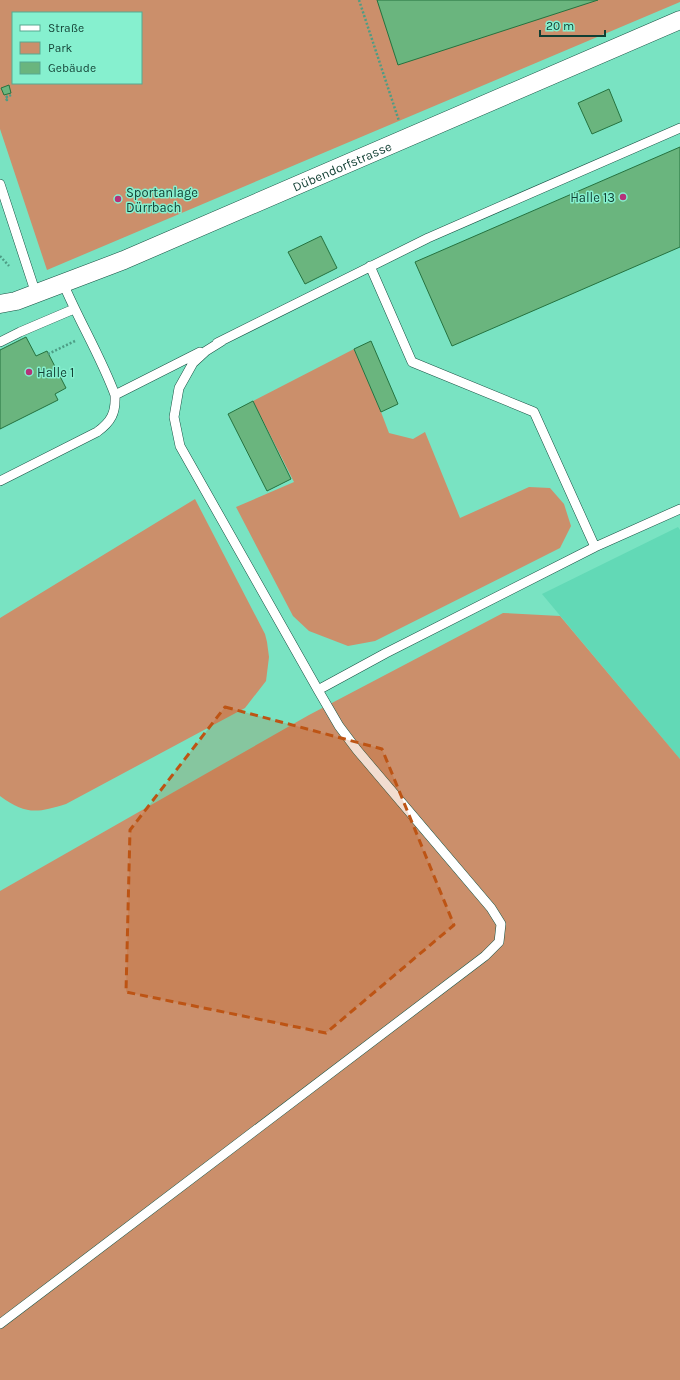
<svg xmlns="http://www.w3.org/2000/svg" width="680" height="1380" font-family="Karla,sans-serif">
  <rect width="100%" height="100%" fill="#79e3c2"/>
  <path fill="#62d9b6" d="M 678,527 L 680,530 L 680,759 L 542,594 Z"/>
  <path fill="#cb8f6b" fill-rule="evenodd" d="M 0,0 L 680,0 L 680,2 L 47,270 L 0,129 ZM 13,13 L 141,13 L 141,83 L 13,83 Z
    M 354,349 L 381,412 L 389,433 L 413,439 L 425,432 L 460,518 L 529,487 L 550,488 L 564,504 L 571,526 L 560,548 L 375,641 L 348,646 L 309,631 L 293,616 L 236,507 L 294,482 L 253,401 Z
    M 195,499 L 265,634 L 267,642 L 269,657 L 266,681 L 245,708 L 66,804 C 37,813 26,815 0,796 L 0,618 Z
    M 503,613 L 560,616 L 680,759 L 680,1380 L 0,1380 L 0,891 L 309,715 Z"/>
  <path fill="#6ab57e" stroke="#25723f" d="M 377,0 L 598,0 L 398,65 Z
    M 9,85 L 11,93 L 4,95 L 1,88 Z
    M 609,89 L 622,121 L 592,134 L 578,103 Z
    M 680,147 L 680,247 L 452,346 L 415,262 Z
    M 321,236 L 337,268 L 305,284 L 288,252 Z
    M 26,337 L 36,356 L 47,351 L 66,388 L 55,394 L 58,400 L 0,429 L 0,350 Z
    M 371,341 L 398,404 L 381,412 L 354,349 Z
    M 253,401 L 291,479 L 267,491 L 228,414 Z"/>
  <g fill="none" stroke-linecap="round" stroke-linejoin="round">
    <defs>
      <path id="service" d="M 0,184 L 36,294
        M 370,266 L 412,362 L 534,412 L 595,547
        M 63,283 C 79,321 101,357 115,395
        M 0,342 L 20,332 L 74,309
        M 217,343 L 428,238 L 680,128
        M 0,481 L 97,432 C 111,422 116,413 115,395 L 200,352
        M 318,690 L 386,653 L 595,547 L 680,509
        M 0,1324 L 485,956 L 499,942 L 501,924 L 491,908 L 357,750 L 339,726 L 318,690 L 180,446 L 174,417 L 179,388 L 193,363 L 206,351 L 222,341"/>
      <g id="minor">
        <path id="s1" d="M 0,304 L 16,301 L 124,260 L 680,20"/>
      </g>
    </defs>
    <use href="#service" stroke="#175142" stroke-width="10"/>
    <use href="#minor" stroke="#175142" stroke-width="19"/>
    <path stroke="#4d9d85" stroke-width="2.5" stroke-dasharray="2 2" stroke-linecap="butt" d="M 359,0 L 399,121
      M 6,96 L 7,97 L 7,100 L 5,98 L 11,95
      M 0,256 L 9,266
      M 48,354 L 75,341"/>
    <use href="#service" stroke="#fff" stroke-width="9"/>
    <use href="#minor" stroke="#fff" stroke-width="18"/>
  </g>
  <path fill="#bd5414" fill-opacity="0.2" stroke="#bd5414" stroke-width="3" stroke-dasharray="8 5" stroke-linejoin="round" d="M 225,707 L 382,749 L 454,925 L 326,1033 L 126,992 L 130,830 Z"/>
  <g fill="#b5327a" stroke="#86f0cf" stroke-width="1.5">
    <circle cx="623" cy="197" r="4"/>
    <circle cx="118" cy="199" r="4"/>
    <circle cx="29" cy="372" r="4"/>
  </g>
  <g text-anchor="middle" stroke-width="3" stroke-linejoin="round" paint-order="stroke">
    <g font-size="13" fill="#113f33" stroke="#86f0cf">
      <text dy="5" stroke="none"><textPath href="#s1" startOffset="369">Dübendorfstrasse</textPath></text>
    </g>
    <g font-size="13" fill="#113f33" stroke="#86f0cf" text-anchor="start">
      <text x="126" y="197">Sportanlage<tspan x="126" dy="15">Dürrbach</tspan></text>
      <text x="615" y="202" text-anchor="end">Halle 13</text>
      <text x="37" y="377">Halle 1</text>
    </g>
  </g>
  <rect x="12" y="12" width="130" height="72" fill="#86f0cf" stroke="#57a991"/>
  <rect x="20" y="25" width="20" height="6" fill="#ffffff" stroke="#57a991"/>
  <text x="48" y="32" font-size="12" fill="#113f33">Straße</text>
  <rect x="20" y="42" width="20" height="12" fill="#cb8f6b" stroke="#57a991"/>
  <text x="48" y="52" font-size="12" fill="#113f33">Park</text>
  <rect x="20" y="62" width="20" height="12" fill="#6ab57e" stroke="#57a991"/>
  <text x="48" y="72" font-size="12" fill="#113f33">Gebäude</text>
  <path d="M540 30v6h65v-6" fill="none" stroke="#113f33" stroke-width="2"/>
  <text x="546" y="30" font-size="12" fill="#113f33" stroke="#86f0cf" stroke-width="3" paint-order="stroke">20 m</text>
</svg>
